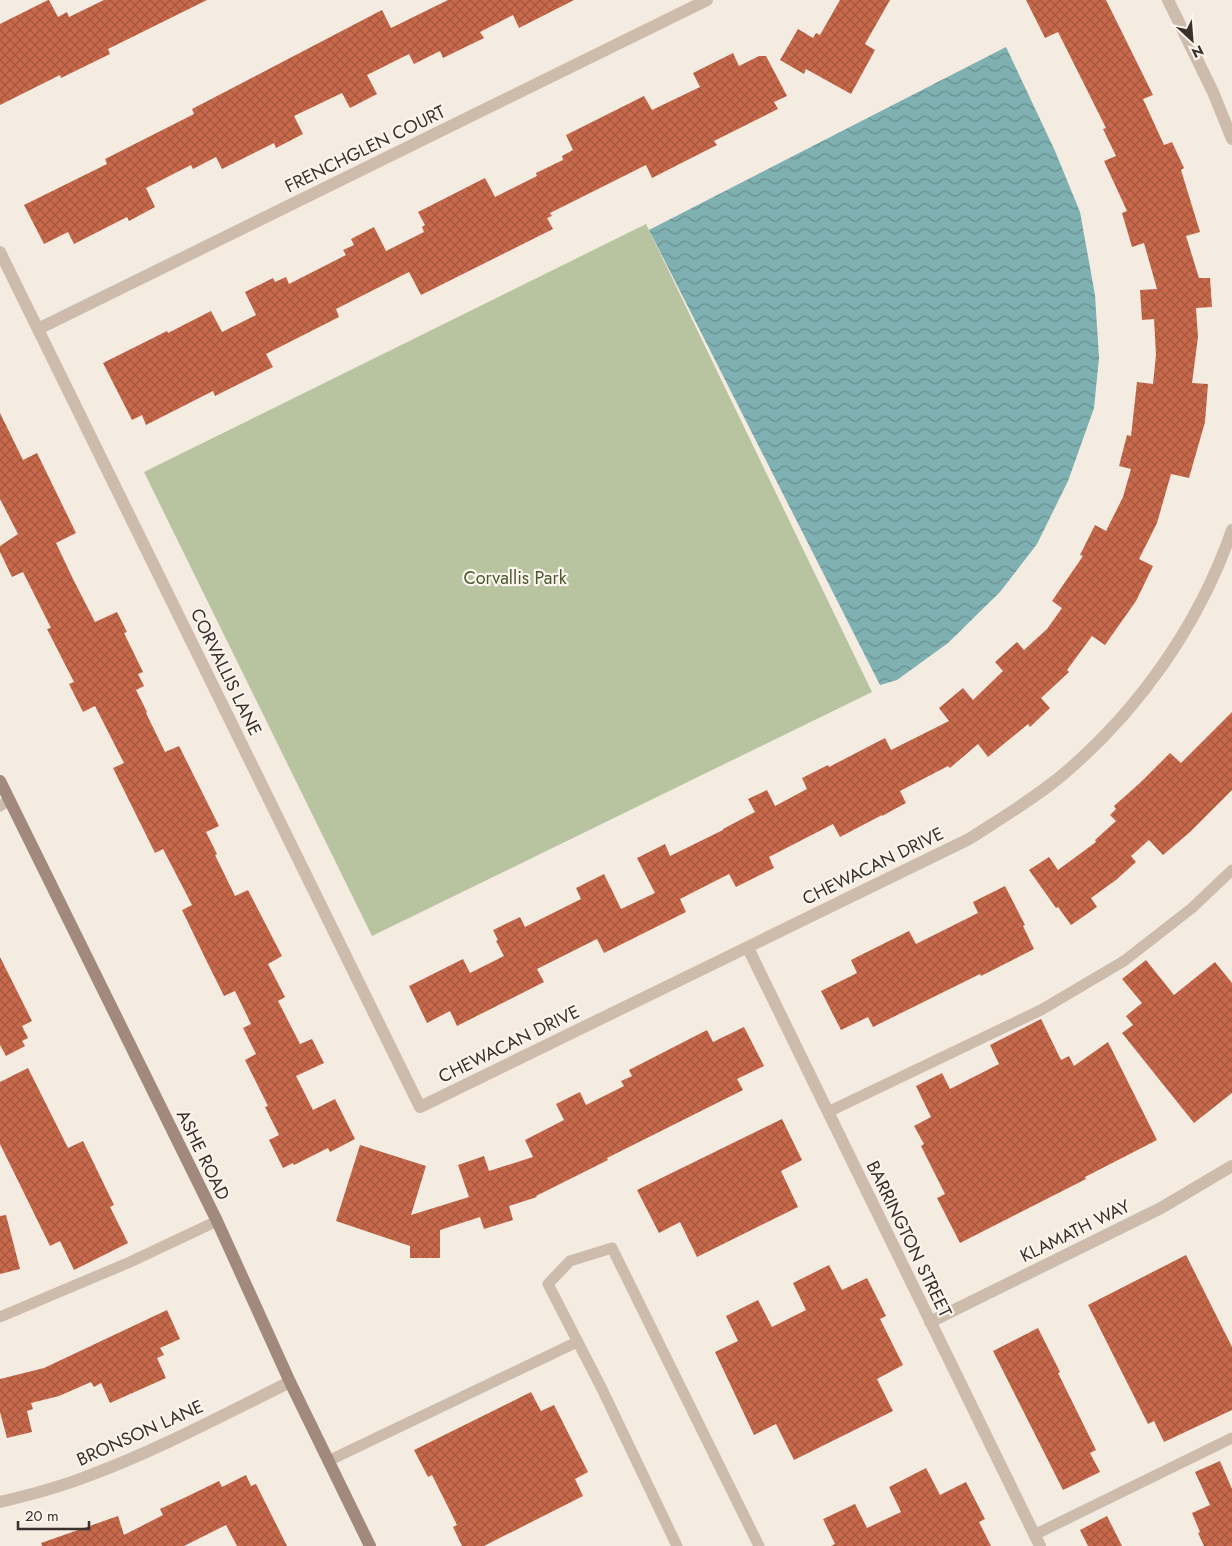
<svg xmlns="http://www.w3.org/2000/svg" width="1232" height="1546" font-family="Jost,sans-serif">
  <defs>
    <pattern id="water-waves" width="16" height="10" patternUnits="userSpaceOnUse" patternTransform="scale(1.25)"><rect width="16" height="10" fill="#7fb0b2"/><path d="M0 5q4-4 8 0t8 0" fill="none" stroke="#699091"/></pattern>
    <pattern id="building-cross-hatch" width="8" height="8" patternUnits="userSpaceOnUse" patternTransform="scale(1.25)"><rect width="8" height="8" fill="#c8694b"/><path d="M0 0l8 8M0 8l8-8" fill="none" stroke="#a4573f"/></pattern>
  </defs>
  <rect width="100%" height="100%" fill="#f4ebe1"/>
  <path fill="#b8c4a0" d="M 646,224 L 872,692 L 372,936 L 144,472 Z"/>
  <path fill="url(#water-waves)" d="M 1006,47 L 1055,151 L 1080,212 L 1095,295 L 1099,358 L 1094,408 L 1068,481 L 1037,544 L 1000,592 L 948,643 L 897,680 L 880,685 L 649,230 Z"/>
  <path fill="url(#building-cross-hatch)" d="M 48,0 L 49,0 L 58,17 L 67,12 L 69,17 L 104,0 L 207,0 L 108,49 L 110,54 L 61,78 L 60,75 L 0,105 L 0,24 Z
    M 448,0 L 574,0 L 519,28 L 513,15 L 480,32 L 484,38 L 443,58 L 440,51 L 414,64 L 409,54 L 367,75 L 377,94 L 350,108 L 342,93 L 294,116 L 303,134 L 276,148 L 274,143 L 222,169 L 216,157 L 193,169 L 191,165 L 146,188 L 155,207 L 129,221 L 127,217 L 74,244 L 68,232 L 44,244 L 24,205 L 107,164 L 105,159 L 194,114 L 192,109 L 382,10 L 391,28 Z
    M 840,0 L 890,0 L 865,44 L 875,50 L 851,94 L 806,69 L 804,74 L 780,60 L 798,29 L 813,38 L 816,33 L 820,35 Z
    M 1026,0 L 1106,0 L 1153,95 L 1143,99 L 1164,145 L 1172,142 L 1184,168 L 1181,170 L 1200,232 L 1186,236 L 1199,278 L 1210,278 L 1212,307 L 1196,308 L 1198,337 L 1192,383 L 1208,384 L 1205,422 L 1189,478 L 1171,474 L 1157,523 L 1139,559 L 1153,566 L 1136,601 L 1105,645 L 1092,636 L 1067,670 L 1069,672 L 1041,698 L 1050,708 L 1030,727 L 1028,724 L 988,757 L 978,744 L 950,768 L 948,766 L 900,791 L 906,803 L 882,816 L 882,815 L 840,837 L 833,824 L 769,857 L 774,868 L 736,887 L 729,874 L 680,899 L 686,912 L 604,953 L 597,939 L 537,969 L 544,982 L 457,1026 L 450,1011 L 427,1023 L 409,986 L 463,959 L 470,973 L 504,956 L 496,941 L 498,940 L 493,930 L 520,917 L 525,927 L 581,899 L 576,888 L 604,874 L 621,909 L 655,893 L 637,858 L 665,844 L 670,856 L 723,830 L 723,829 L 755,812 L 748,799 L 767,790 L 775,806 L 807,789 L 802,778 L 828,765 L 829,767 L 885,738 L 891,750 L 949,721 L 939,708 L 963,688 L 973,700 L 1003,671 L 995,662 L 1017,642 L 1024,650 L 1047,629 L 1062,608 L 1052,601 L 1083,556 L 1080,555 L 1095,525 L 1106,531 L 1123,497 L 1131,469 L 1119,466 L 1127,435 L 1131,436 L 1137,382 L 1153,384 L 1156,355 L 1154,319 L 1142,320 L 1140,290 L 1157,289 L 1144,243 L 1132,247 L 1122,213 L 1127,211 L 1104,161 L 1116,156 L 1103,129 L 1106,128 L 1058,32 L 1045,38 Z
    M 733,53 L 739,66 L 759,56 L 766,56 L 787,96 L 774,102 L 778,109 L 714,141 L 717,145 L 652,178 L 646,165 L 550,213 L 552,216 L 547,218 L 553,229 L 421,295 L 409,272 L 336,309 L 339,317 L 266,354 L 273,367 L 215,396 L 213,391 L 146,425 L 142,415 L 132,420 L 103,363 L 167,331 L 168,333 L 211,311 L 222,332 L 256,315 L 245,292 L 273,278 L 275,282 L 286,277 L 289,284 L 346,255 L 343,250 L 354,245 L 351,239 L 374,227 L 386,251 L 424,232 L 422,227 L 425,225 L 418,212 L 485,178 L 495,197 L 537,176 L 536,173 L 563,160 L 562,156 L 573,150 L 566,135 L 644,96 L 652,110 L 700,87 L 693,73 Z
    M 0,413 L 23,460 L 37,453 L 76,533 L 56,543 L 73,579 L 95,622 L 117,612 L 127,632 L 124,633 L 143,672 L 138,674 L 144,686 L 136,690 L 147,712 L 146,713 L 165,752 L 179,746 L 219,826 L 206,832 L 217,854 L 215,855 L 235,896 L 248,890 L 282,956 L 268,964 L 285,997 L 278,1001 L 300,1044 L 312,1039 L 324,1063 L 296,1076 L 313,1110 L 335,1099 L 355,1139 L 330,1152 L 328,1148 L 294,1165 L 293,1163 L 283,1168 L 269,1140 L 279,1135 L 265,1107 L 268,1106 L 245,1060 L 256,1054 L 243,1028 L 251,1024 L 235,991 L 224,996 L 208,964 L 182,910 L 192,905 L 163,849 L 155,853 L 113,768 L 124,763 L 95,706 L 83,712 L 69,684 L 74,682 L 47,629 L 51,628 L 23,572 L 12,577 L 0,552 L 0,546 L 18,534 L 0,499 Z
    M 1232,712 L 1232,790 L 1190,832 L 1163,855 L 1149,840 L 1131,856 L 1136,862 L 1116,880 L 1091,898 L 1097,907 L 1071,925 L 1058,907 L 1056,908 L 1029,870 L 1049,857 L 1058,870 L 1096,842 L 1095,840 L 1116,821 L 1110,815 L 1116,809 L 1114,806 L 1141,782 L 1170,753 L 1181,763 Z
    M 1005,886 L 1025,925 L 1023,926 L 1034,949 L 981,976 L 980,974 L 873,1027 L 868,1017 L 841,1030 L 821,991 L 857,973 L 851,960 L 909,931 L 916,944 L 978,913 L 973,902 Z
    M 0,957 L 32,1021 L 22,1026 L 28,1038 L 22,1041 L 25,1046 L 6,1056 L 0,1045 Z
    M 1146,960 L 1174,995 L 1215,962 L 1232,983 L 1232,1093 L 1194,1123 L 1122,1033 L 1133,1025 L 1126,1016 L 1142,1003 L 1122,979 Z
    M 1041,1019 L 1061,1060 L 1069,1056 L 1074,1066 L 1108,1042 L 1157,1140 L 1085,1177 L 1086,1179 L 960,1243 L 937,1198 L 945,1194 L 921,1146 L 924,1144 L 914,1126 L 931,1117 L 916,1086 L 942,1073 L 950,1089 L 999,1064 L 990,1045 Z
    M 744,1027 L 764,1066 L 737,1079 L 743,1090 L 607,1158 L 608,1160 L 536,1196 L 537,1197 L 509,1206 L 513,1220 L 484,1229 L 480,1217 L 440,1230 L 440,1258 L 410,1258 L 410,1246 L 336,1221 L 360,1145 L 426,1166 L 411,1215 L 469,1197 L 458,1165 L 484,1156 L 489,1171 L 533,1157 L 525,1140 L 564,1120 L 556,1104 L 580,1092 L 586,1105 L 624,1086 L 621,1081 L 632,1076 L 629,1070 L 707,1030 L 713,1042 Z
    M 28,1068 L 68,1148 L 83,1141 L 114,1205 L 110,1207 L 128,1243 L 74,1270 L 60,1241 L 50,1246 L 0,1144 L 0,1082 Z
    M 782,1119 L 802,1160 L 781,1171 L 798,1207 L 697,1257 L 680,1222 L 659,1233 L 637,1190 Z
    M 6,1215 L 20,1269 L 0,1274 L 0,1216 Z
    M 1186,1255 L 1232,1347 L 1232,1410 L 1164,1442 L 1154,1421 L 1148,1424 L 1088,1305 Z
    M 829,1265 L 842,1290 L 867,1278 L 886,1316 L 880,1319 L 903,1365 L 877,1379 L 893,1411 L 794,1460 L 776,1424 L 754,1435 L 715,1352 L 738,1341 L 726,1316 L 758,1300 L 772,1327 L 806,1310 L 793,1283 Z
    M 167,1310 L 180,1339 L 160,1348 L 164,1355 L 157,1358 L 166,1378 L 110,1403 L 101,1383 L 94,1387 L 91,1382 L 59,1396 L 31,1403 L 33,1409 L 27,1411 L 32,1432 L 7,1438 L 0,1412 L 0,1379 L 44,1368 Z
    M 1038,1328 L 1060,1372 L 1058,1373 L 1096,1450 L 1090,1453 L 1100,1472 L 1063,1490 L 993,1351 Z
    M 531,1392 L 541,1411 L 554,1405 L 588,1472 L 575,1479 L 583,1496 L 484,1546 L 462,1546 L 453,1527 L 457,1525 L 432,1475 L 428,1477 L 414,1450 Z
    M 1220,1461 L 1232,1489 L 1232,1546 L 1204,1546 L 1198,1533 L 1200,1532 L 1192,1513 L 1210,1505 L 1195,1472 Z
    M 926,1468 L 940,1495 L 966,1482 L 985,1519 L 979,1522 L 991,1546 L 831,1546 L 835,1544 L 823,1519 L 855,1504 L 867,1528 L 901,1512 L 889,1487 Z
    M 246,1475 L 251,1486 L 256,1484 L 287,1546 L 237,1546 L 226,1525 L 184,1546 L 42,1546 L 41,1543 L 118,1516 L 124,1535 L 163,1515 L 160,1509 L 186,1497 L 219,1481 L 222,1487 Z
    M 1107,1516 L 1122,1546 L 1088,1546 L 1080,1530 Z"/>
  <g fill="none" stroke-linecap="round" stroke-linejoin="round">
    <path stroke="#cdbbac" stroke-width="11" d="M 0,806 L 9,800
      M 828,1112 L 1041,1010 L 1124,961 L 1192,908 L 1232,870
      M 0,1317 L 130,1262 L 217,1221
      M 328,1461 L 577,1342
      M 1034,1535 L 1232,1438
      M 677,1546 L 602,1389 L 548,1284 L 570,1261 L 612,1248 L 759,1546"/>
    <path stroke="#cdbbac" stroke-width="12" d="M 1168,0 L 1213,92 L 1232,139
      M 0,252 L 420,1107 L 969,839 C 1000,819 1032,800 1060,777 C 1138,712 1199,625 1232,530
      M 38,329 L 707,0
      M 748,948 L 1040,1546
      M 930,1322 L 1161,1208 L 1232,1166
      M 0,1502 C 30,1495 60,1487 88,1476 C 158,1450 223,1415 290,1382"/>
    <path stroke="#a18a7d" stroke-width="12" d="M 0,781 L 217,1221 L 290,1382 L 370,1546"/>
  </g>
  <g text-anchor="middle" stroke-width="4.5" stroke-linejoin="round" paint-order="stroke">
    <g font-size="18" fill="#3b302b" stroke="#fbf5ee">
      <text transform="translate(365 149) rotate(-26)" y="6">FRENCHGLEN COURT</text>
      <text transform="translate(226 672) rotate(64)" y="6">CORVALLIS LANE</text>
      <text transform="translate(873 866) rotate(-26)" y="6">CHEWACAN DRIVE</text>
      <text transform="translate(509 1044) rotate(-26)" y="6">CHEWACAN DRIVE</text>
      <text transform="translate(203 1155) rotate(64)" y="6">ASHE ROAD</text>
      <text transform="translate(1075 1231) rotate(-26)" y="6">KLAMATH WAY</text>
      <text transform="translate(909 1239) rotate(64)" y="6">BARRINGTON STREET</text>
      <text transform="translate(140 1433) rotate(-24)" y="6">BRONSON LANE</text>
    </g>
    <g font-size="18" fill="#4a5a2e" stroke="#fbf5ee">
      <text x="515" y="584">Corvallis Park</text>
    </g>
  </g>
  <g transform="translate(1192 40) rotate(154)" stroke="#fbf5ee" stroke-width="4" paint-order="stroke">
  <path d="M0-4L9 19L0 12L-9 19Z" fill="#3b302b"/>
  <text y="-8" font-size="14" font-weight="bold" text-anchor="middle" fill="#3b302b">N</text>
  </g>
  <path d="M18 1521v8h71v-8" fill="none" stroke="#3b302b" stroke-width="2.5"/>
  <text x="25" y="1521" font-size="15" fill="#3b302b" stroke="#fbf5ee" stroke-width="4" paint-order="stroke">20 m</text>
</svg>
